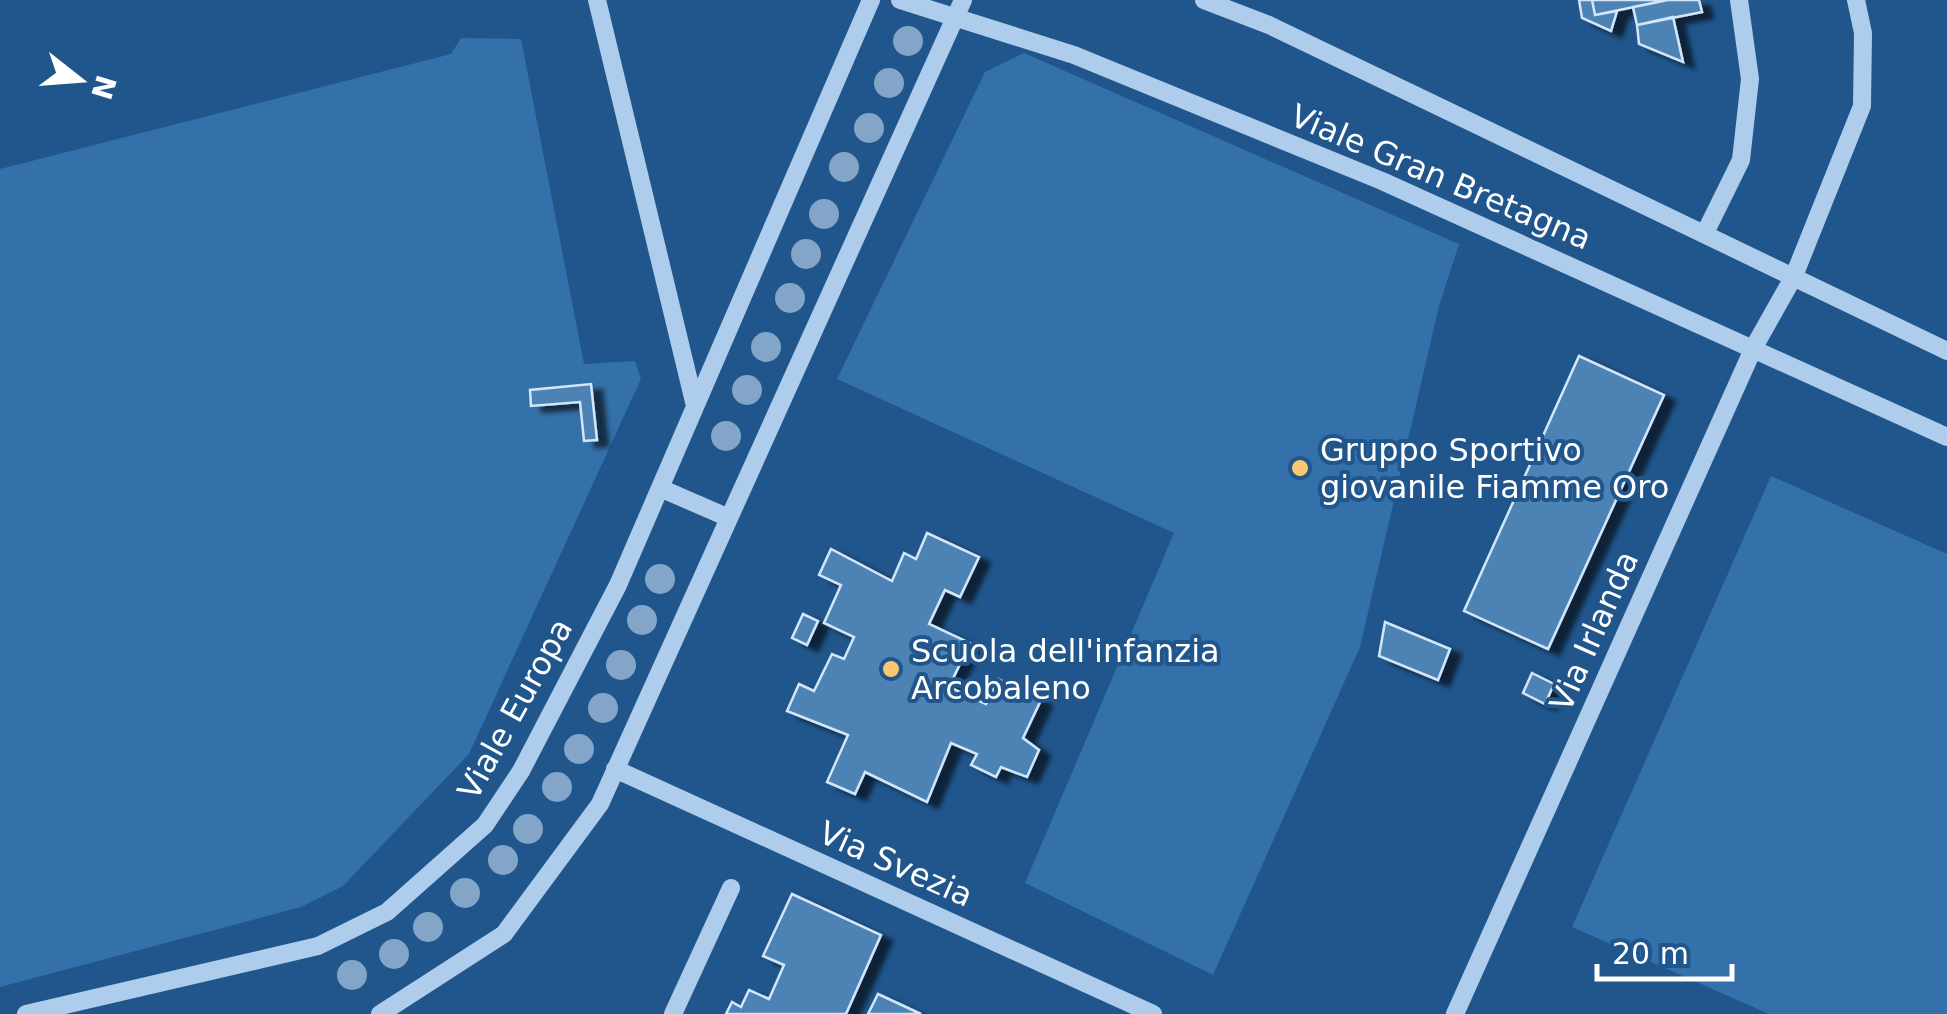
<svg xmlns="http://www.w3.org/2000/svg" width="1947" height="1014" font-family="'DejaVu Sans',sans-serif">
  <defs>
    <filter id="shadow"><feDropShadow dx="11" dy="6" stdDeviation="2.5" flood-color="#0009"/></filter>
  </defs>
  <rect width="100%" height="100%" fill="#20568c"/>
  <path fill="#3470a9" d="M 461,38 L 521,39 L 584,364 L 635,361 L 641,379 L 469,754 L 343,886 L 301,907 L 0,987 L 0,169 L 451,54 Z
    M 1024,53 L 1459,244 L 1439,306 L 1360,647 L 1213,975 L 1025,883 L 1174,533 L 837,379 L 985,72 Z
    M 1771,476 L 1947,554 L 1947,1014 L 1769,1014 L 1572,927 Z"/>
  <path fill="#4d82b5" stroke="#d3e6f9" stroke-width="2.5" filter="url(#shadow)" d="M 1579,0 L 1592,0 L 1595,15 L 1617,11 L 1611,31 L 1582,18 Z
    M 1592,0 L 1668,0 L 1595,15 Z
    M 1668,0 L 1699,0 L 1702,12 L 1637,25 L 1633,7 Z
    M 1673,17 L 1683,62 L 1639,44 L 1637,25 Z
    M 1579,356 L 1664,395 L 1548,649 L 1464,611 Z
    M 591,384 L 597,440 L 584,441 L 580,402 L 531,406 L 530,390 Z
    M 927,533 L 979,557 L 960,597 L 945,590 L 929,624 L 970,643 L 949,687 L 986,704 L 998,679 L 1041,700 L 1023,738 L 1039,750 L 1027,777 L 1001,767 L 996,777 L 971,765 L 977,754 L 951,743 L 927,802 L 865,772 L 855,794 L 827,782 L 848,735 L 787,711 L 799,684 L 814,691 L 832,654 L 844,659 L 854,637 L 824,623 L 841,585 L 819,575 L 831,549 L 892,581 L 904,553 L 916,559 Z
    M 803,614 L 818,621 L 807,645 L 792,638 Z
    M 1385,622 L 1450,649 L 1438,680 L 1379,656 Z
    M 1532,673 L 1554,684 L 1545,704 L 1523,693 Z
    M 792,894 L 881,935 L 846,1014 L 726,1014 L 732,1002 L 741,1007 L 749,990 L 769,999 L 784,965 L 763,956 Z
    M 878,994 L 921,1014 L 868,1014 Z"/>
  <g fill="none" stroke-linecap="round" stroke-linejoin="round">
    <path stroke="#aecdec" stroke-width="18" d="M 597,0 L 695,406
      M 900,0 L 1074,55 L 1382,181 L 1947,437
      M 1204,0 L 1269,25 L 1947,351
      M 1705,233 L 1741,160 L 1750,79 L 1739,0
      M 660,488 L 729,518
      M 615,769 L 1153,1014
      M 26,1014 L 318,946 L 387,912 L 485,825 L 521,771 L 618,585 L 871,0
      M 380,1014 L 504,934 L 600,804 L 963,0
      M 673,1014 L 731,888
      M 1455,1014 L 1754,347 L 1794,276 L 1862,106 L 1863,33 L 1856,0"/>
  </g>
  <g fill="#82a5c8">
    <circle cx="908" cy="41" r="15"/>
    <circle cx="889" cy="83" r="15"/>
    <circle cx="869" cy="128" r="15"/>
    <circle cx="844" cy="167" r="15"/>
    <circle cx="824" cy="214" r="15"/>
    <circle cx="806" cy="254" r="15"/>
    <circle cx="790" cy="298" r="15"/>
    <circle cx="766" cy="347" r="15"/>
    <circle cx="747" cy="390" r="15"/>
    <circle cx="726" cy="436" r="15"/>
    <circle cx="660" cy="579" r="15"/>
    <circle cx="642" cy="620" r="15"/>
    <circle cx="621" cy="665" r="15"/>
    <circle cx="603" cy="708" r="15"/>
    <circle cx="579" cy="749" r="15"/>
    <circle cx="557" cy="787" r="15"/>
    <circle cx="528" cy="829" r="15"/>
    <circle cx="503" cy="860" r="15"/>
    <circle cx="465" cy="893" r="15"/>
    <circle cx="428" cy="927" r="15"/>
    <circle cx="394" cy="954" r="15"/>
    <circle cx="352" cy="975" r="15"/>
  </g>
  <g fill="#f9c86f" stroke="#20568c" stroke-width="4">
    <circle cx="1300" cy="468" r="10"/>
    <circle cx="891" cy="669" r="10"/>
  </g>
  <g text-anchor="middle" stroke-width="8" stroke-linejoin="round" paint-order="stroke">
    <g font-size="32" fill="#fff" stroke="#20568c">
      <text transform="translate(1441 177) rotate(23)" y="11">Viale Gran Bretagna</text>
      <text transform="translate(1594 631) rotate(-66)" y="11">Via Irlanda</text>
      <text transform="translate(515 709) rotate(-61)" y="11">Viale Europa</text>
      <text transform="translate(896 864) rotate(24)" y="11">Via Svezia</text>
    </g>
    <g font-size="32" fill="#fff" stroke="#20568c" text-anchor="start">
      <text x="1320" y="461">Gruppo Sportivo<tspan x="1320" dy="37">giovanile Fiamme Oro</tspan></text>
      <text x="911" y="662">Scuola dell'infanzia<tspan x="911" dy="37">Arcobaleno</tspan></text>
    </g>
  </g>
  <g transform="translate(80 80) rotate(107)" stroke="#20568c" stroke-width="8" paint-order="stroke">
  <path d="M0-8L18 38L0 25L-18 38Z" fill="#ffffff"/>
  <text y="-15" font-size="28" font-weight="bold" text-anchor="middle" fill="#ffffff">N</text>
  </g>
  <path d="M1597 964v15h135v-15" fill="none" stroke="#ffffff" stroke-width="5"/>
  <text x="1612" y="964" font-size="30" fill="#ffffff" stroke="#20568c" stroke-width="8" paint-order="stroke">20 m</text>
</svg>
